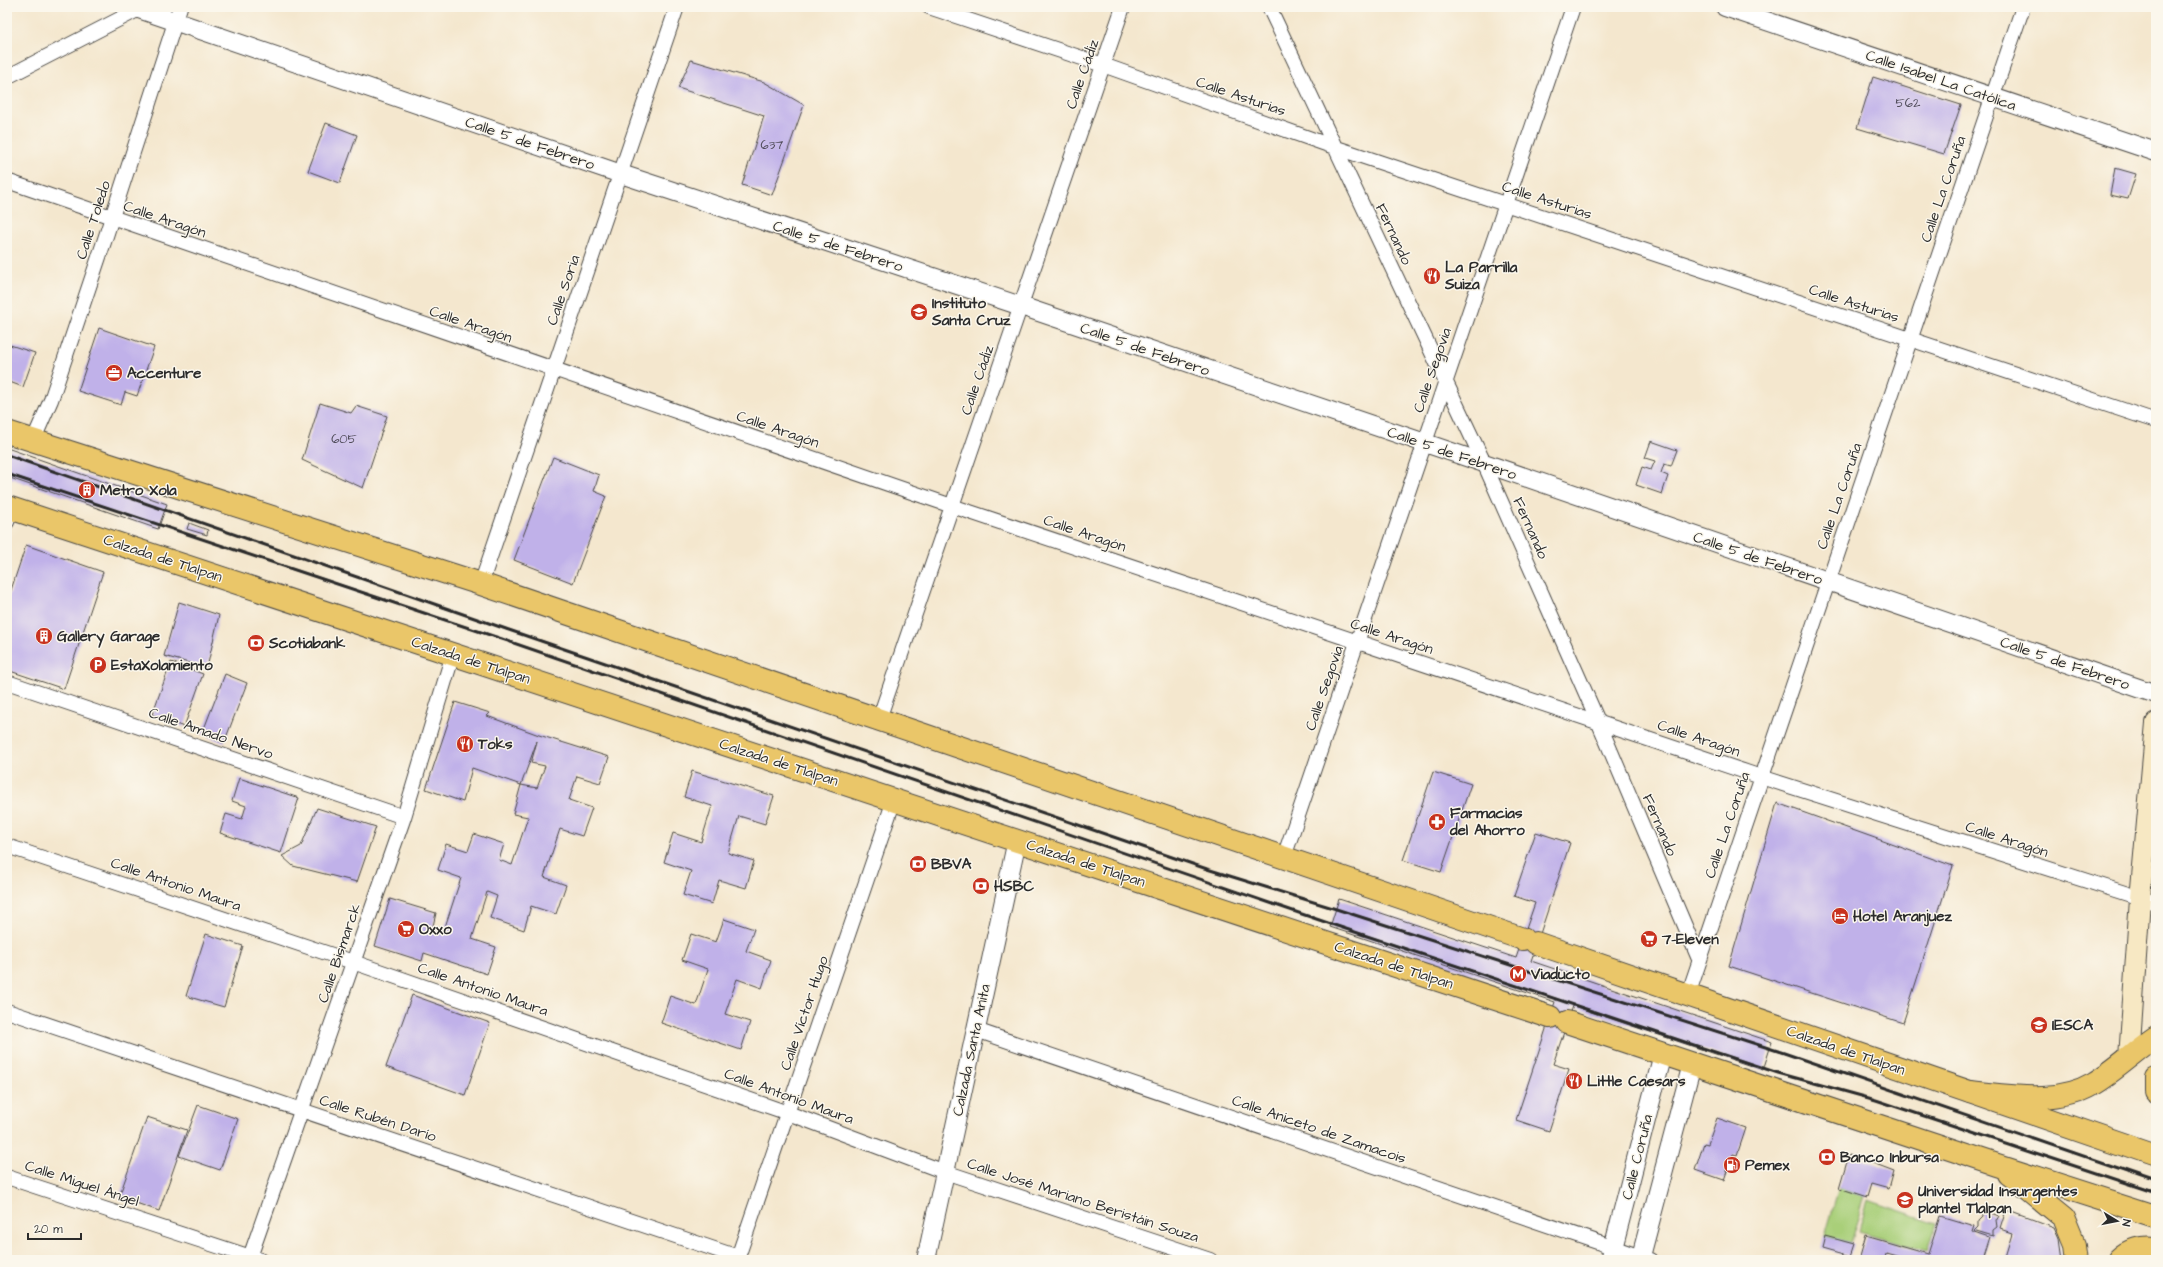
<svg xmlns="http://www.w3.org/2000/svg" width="2163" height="1267" font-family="'Architects Daughter',sans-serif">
  <rect width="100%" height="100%" fill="#fbf7ec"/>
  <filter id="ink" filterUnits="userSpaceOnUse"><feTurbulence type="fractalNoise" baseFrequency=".025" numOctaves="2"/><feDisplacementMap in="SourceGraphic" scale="8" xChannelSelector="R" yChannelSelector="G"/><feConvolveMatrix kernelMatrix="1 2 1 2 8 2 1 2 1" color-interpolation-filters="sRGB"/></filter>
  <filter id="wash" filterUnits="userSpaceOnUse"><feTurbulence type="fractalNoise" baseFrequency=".012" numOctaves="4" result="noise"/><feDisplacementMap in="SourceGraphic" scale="16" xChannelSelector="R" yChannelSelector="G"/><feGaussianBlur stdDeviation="0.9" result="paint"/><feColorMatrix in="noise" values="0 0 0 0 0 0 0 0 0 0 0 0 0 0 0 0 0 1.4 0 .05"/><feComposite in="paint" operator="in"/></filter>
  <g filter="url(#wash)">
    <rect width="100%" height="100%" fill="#f4e7ce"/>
    <path fill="#a9cf79" stroke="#6a7d52" d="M 1839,1188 L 1865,1196 L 1850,1243 L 1825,1236 Z
      M 1868,1200 L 1936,1223 L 1927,1252 L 1858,1232 Z"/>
    <g id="blocks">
      <path fill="#c0b1e9" d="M 691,60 L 764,82 L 804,105 L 772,195 L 742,185 L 764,116 L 678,88 Z
        M 1873,77 L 1961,105 L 1944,154 L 1857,128 Z
        M 326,123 L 357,135 L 340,183 L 308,171 Z
        M 2115,168 L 2136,174 L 2128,199 L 2110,195 Z
        M 99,328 L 154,347 L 137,396 L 125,392 L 121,405 L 78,391 Z
        M 7,344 L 35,353 L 23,387 L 7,381 Z
        M 320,403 L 351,413 L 356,406 L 387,416 L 363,488 L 302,460 Z
        M 1651,441 L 1677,450 L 1671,466 L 1664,464 L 1661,473 L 1668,476 L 1662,494 L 1636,485 L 1642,467 L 1651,470 L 1655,461 L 1645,458 Z
        M 7,448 L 167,504 L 158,529 L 7,477 Z
        M 553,457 L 599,475 L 594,491 L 606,496 L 573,583 L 514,560 Z
        M 189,523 L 208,530 L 207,535 L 187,529 Z
        M 26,545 L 103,572 L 64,689 L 7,670 L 7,602 Z
        M 179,602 L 219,615 L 207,668 L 164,656 Z
        M 171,662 L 203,674 L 184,727 L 152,715 Z
        M 225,674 L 247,683 L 224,743 L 202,734 Z
        M 455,702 L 490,713 L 487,716 L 539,735 L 609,757 L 600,783 L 577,776 L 569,800 L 592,808 L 582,836 L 560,829 L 544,877 L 566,885 L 556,914 L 531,906 L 524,930 L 490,918 L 497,896 L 487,892 L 472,939 L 496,947 L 487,974 L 424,953 L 422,961 L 375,946 L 390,899 L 436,913 L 433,926 L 444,930 L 461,878 L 438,870 L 446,844 L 468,851 L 474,834 L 504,844 L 499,860 L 512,865 L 528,817 L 513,814 L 521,785 L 537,788 L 545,766 L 531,763 L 537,741 L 521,785 L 472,768 L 463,802 L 426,789 Z
        M 692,771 L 774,796 L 765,824 L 739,816 L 728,853 L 754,861 L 746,888 L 719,880 L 712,904 L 683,895 L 691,871 L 664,862 L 673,833 L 701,842 L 712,806 L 684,797 Z
        M 1433,772 L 1471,784 L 1441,872 L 1403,860 Z
        M 239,778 L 299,798 L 281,853 L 220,833 L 226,814 L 242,819 L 246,806 L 232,801 Z
        M 1777,803 L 1953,866 L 1903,1023 L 1729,966 Z
        M 317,808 L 376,827 L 357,882 L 293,866 L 282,856 L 301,846 Z
        M 1536,832 L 1570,843 L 1531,961 L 1772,1042 L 1763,1070 L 1573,1006 L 1553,1064 L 1569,1069 L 1549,1131 L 1516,1120 L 1555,1002 L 1330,927 L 1339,899 L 1516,958 L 1535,903 L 1514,896 Z
        M 724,919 L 754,929 L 746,951 L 771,960 L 762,988 L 737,979 L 725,1014 L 750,1022 L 741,1050 L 661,1023 L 670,996 L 696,1005 L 708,969 L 682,960 L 691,934 L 716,942 Z
        M 206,934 L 243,946 L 224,1007 L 186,996 Z
        M 412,995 L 490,1023 L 465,1095 L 386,1067 Z
        M 198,1105 L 238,1119 L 220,1170 L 179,1156 Z
        M 147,1117 L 187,1130 L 159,1211 L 119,1197 Z
        M 1717,1118 L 1746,1128 L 1737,1155 L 1733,1154 L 1724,1180 L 1695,1170 L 1704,1143 L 1708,1144 Z
        M 1849,1154 L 1894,1171 L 1889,1189 L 1871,1184 L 1867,1197 L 1839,1188 Z
        M 1981,1210 L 2000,1217 L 1997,1222 L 1998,1229 L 1994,1232 L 1994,1237 L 1974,1231 L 1978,1227 L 1978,1221 L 1982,1217 Z
        M 2007,1211 L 2053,1228 L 2058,1239 L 2061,1260 L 2005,1260 L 2013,1234 L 2001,1230 Z
        M 1940,1216 L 1974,1226 L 1972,1232 L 1990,1238 L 1983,1260 L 1910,1260 L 1886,1253 L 1884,1260 L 1859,1260 L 1866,1236 L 1928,1254 Z
        M 1825,1236 L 1854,1244 L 1850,1256 L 1822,1248 Z"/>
    </g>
  </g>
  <g filter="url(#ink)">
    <use href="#blocks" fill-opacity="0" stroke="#494743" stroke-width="1"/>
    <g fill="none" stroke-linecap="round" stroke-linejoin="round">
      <defs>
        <path id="minor" d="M 929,7 L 1103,65 L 1334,147 L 2156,421
          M 1269,7 L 1484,463 L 1598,721 L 1699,959
          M 7,77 L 143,7
          M 7,181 L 952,506 L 1761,777 L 2156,903
          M 33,441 L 51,400 L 105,239 L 180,7
          M 7,522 L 12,508
          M 481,584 L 677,7
          M 7,682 L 404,817
          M 879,719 L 1123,7
          M 7,846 L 353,962 L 788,1113 L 945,1172 L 1210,1260
          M 1284,857 L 1573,7
          M 1688,995 L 2023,7
          M 7,1011 L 738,1257
          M 976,1030 L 1650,1260
          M 7,1177 L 260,1260
          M 249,1260 L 404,817 L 453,654
          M 737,1260 L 894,800"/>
        <path id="tertiary" d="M 133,7 L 621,174 L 1021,306 L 1484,463 L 2156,694
          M 1725,7 L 2156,152
          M 926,1260 L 1017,840
          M 1610,1260 L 1663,1054
          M 1640,1260 L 1692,1064"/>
        <path id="secondary" d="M 2129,1058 L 2140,899 L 2156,723"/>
        <path id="trunk" d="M 7,432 L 481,584 L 1523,939
          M 7,507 L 1550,1017
          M 1536,943 L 2156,1156
          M 1567,1022 L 1997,1165 L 2156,1216
          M 2009,1174 L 2063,1218 L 2074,1245 L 2076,1260"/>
        <path id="motorway" d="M 2156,1078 L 2156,1091
          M 1970,1092 C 2011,1096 2057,1105 2094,1083 C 2116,1070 2135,1051 2156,1037
          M 2119,1260 C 2128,1251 2144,1246 2156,1250"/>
      </defs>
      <use href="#minor" stroke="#494743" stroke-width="16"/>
      <use href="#tertiary" stroke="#494743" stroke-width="20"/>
      <use href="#secondary" stroke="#494743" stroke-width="22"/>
      <use href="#trunk" stroke="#494743" stroke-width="24"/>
      <use href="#motorway" stroke="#494743" stroke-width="24"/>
      <use href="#minor" stroke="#fff" stroke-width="14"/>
      <use href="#tertiary" stroke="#fff" stroke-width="18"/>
      <use href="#secondary" stroke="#f7e8c3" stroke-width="20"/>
      <use href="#trunk" stroke="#eac669" stroke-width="22"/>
      <use href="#motorway" stroke="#eac669" stroke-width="22"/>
      <path stroke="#2b2b2b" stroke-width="3" d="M 7,455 L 506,629 L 1207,869 L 1333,908 L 1784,1053 L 2156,1181
        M 7,474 L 502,639 L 1328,923 L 1778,1073 L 1876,1100 L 2156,1193"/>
    </g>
  </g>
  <defs>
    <symbol id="restaurant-disc" viewBox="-11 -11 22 22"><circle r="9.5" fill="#c8321e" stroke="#fbf7ec"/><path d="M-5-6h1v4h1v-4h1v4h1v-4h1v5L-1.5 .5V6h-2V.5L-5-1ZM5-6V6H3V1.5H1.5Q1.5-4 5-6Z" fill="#fff"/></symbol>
    <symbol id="school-disc" viewBox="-11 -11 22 22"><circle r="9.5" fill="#c8321e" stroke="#fbf7ec"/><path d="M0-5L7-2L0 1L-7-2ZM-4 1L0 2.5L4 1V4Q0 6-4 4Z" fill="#fff"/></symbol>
    <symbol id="office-disc" viewBox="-11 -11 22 22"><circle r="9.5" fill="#c8321e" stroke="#fbf7ec"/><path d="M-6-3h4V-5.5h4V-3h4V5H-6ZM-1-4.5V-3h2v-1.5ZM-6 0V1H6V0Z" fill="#fff"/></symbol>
    <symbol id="building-disc" viewBox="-11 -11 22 22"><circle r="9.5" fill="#c8321e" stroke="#fbf7ec"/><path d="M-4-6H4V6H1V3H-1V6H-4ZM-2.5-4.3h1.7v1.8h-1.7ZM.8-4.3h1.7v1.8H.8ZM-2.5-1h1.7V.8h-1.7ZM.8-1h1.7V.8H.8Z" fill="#fff"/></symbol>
    <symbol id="bank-disc" viewBox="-11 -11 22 22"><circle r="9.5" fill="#c8321e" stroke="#fbf7ec"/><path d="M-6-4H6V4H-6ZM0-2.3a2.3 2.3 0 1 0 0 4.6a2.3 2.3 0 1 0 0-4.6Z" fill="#fff"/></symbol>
    <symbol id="parking-disc" viewBox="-11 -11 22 22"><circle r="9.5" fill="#c8321e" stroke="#fbf7ec"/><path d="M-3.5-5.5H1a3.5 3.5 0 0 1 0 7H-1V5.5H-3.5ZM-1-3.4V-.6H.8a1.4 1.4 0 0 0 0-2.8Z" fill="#fff"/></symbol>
    <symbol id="pharmacy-disc" viewBox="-11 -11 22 22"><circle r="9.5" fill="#c8321e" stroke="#fbf7ec"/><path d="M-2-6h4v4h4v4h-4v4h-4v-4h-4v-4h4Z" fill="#fff"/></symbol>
    <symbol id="hotel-disc" viewBox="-11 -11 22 22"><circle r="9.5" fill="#c8321e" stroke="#fbf7ec"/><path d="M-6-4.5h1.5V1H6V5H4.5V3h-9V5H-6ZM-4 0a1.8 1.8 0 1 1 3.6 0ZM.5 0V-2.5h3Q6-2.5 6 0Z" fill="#fff"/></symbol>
    <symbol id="supermarket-disc" viewBox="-11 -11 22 22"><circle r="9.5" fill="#c8321e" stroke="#fbf7ec"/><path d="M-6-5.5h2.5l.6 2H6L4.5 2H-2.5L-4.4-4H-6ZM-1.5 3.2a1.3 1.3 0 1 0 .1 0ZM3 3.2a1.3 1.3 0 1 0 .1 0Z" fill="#fff"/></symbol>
    <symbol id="metro-disc" viewBox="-11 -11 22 22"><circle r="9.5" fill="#c8321e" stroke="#fbf7ec"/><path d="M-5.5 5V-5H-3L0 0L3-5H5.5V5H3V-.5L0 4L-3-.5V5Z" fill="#fff"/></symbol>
    <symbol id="fuel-disc" viewBox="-11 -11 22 22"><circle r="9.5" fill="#c8321e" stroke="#fbf7ec"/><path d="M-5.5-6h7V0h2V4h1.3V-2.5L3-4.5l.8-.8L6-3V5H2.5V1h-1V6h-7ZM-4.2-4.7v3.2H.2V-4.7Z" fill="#fff"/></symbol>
  </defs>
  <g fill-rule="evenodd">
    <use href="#restaurant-disc" x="1422" y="266" width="20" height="20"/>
    <use href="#school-disc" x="909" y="302" width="20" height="20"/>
    <use href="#office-disc" x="104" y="363" width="20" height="20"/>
    <use href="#building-disc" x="77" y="480" width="20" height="20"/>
    <use href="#building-disc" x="34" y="626" width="20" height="20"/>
    <use href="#bank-disc" x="246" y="633" width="20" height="20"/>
    <use href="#parking-disc" x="88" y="655" width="20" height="20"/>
    <use href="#restaurant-disc" x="455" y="734" width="20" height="20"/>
    <use href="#pharmacy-disc" x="1427" y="812" width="20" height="20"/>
    <use href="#bank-disc" x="908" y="854" width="20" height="20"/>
    <use href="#bank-disc" x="971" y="876" width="20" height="20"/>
    <use href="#hotel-disc" x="1830" y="906" width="20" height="20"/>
    <use href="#supermarket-disc" x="396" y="919" width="20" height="20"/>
    <use href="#supermarket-disc" x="1639" y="929" width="20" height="20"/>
    <use href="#metro-disc" x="1508" y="964" width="20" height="20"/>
    <use href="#school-disc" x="2029" y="1015" width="20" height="20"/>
    <use href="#restaurant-disc" x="1564" y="1071" width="20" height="20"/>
    <use href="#bank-disc" x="1817" y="1147" width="20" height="20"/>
    <use href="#fuel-disc" x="1722" y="1155" width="20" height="20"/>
    <use href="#school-disc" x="1895" y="1190" width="20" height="20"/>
  </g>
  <g text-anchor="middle" stroke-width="3" stroke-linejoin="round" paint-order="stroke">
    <g font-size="13" fill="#504c5a">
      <text x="1908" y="107">562</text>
      <text x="772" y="149">637</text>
      <text x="344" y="443">605</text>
    </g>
    <g font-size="15" fill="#2b2b2b" stroke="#fbf7ec">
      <text transform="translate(1082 74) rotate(-71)" y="5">Calle Cádiz</text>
      <text transform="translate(1941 80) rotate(19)" y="5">Calle Isabel La Católica</text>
      <text transform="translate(1241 96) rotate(19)" y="5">Calle Asturias</text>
      <text transform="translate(530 143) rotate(19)" y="5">Calle 5 de Febrero</text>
      <text transform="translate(1943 189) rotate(-71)" y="5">Calle La Coruña</text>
      <text transform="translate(1547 200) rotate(18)" y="5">Calle Asturias</text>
      <text transform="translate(165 219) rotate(19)" y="5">Calle Aragón</text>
      <text transform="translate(93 220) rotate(-72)" y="5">Calle Toledo</text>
      <text transform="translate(1394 234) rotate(65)" y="5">Fernando</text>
      <text transform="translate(838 246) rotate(18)" y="5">Calle 5 de Febrero</text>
      <text transform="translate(563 290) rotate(-71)" y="5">Calle Soria</text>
      <text transform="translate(1854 303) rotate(18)" y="5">Calle Asturias</text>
      <text transform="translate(471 324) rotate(19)" y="5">Calle Aragón</text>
      <text transform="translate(1145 349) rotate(19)" y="5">Calle 5 de Febrero</text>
      <text transform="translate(1432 370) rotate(-71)" y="5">Calle Segovia</text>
      <text transform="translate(977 380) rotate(-71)" y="5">Calle Cádiz</text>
      <text transform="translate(778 429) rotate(19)" y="5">Calle Aragón</text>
      <text transform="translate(1452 453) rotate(19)" y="5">Calle 5 de Febrero</text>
      <text transform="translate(1839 496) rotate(-71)" y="5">Calle La Coruña</text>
      <text transform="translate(1531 528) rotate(66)" y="5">Fernando</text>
      <text transform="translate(1085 533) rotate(19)" y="5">Calle Aragón</text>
      <text transform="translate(163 558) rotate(18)" y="5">Calzada de Tlalpan</text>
      <text transform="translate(1758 558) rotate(19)" y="5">Calle 5 de Febrero</text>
      <text transform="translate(1392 636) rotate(18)" y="5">Calle Aragón</text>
      <text transform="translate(471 660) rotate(18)" y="5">Calzada de Tlalpan</text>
      <text transform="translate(2065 663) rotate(19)" y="5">Calle 5 de Febrero</text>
      <text transform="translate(1324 688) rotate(-71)" y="5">Calle Segovia</text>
      <text transform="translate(211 733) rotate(19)" y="5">Calle Amado Nervo</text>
      <text transform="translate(1699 738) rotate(19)" y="5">Calle Aragón</text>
      <text transform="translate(779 762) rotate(18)" y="5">Calzada de Tlalpan</text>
      <text transform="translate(1660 825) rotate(67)" y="5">Fernando</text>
      <text transform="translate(1727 825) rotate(-71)" y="5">Calle La Coruña</text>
      <text transform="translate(2007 839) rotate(18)" y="5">Calle Aragón</text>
      <text transform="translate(1086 863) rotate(18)" y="5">Calzada de Tlalpan</text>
      <text transform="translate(176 884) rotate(19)" y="5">Calle Antonio Maura</text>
      <text transform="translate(339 953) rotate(-71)" y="5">Calle Bismarck</text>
      <text transform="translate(1394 965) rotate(18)" y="5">Calzada de Tlalpan</text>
      <text transform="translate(483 989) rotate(19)" y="5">Calle Antonio Maura</text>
      <text transform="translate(804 1013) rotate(-71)" y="5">Calle Víctor Hugo</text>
      <text transform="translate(971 1050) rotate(-78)" y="5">Calzada Santa Anita</text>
      <text transform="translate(1846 1050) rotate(19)" y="5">Calzada de Tlalpan</text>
      <text transform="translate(789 1096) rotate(20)" y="5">Calle Antonio Maura</text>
      <text transform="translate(378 1118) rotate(18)" y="5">Calle Rubén Darío</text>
      <text transform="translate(1319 1129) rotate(19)" y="5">Calle Aniceto de Zamacois</text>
      <text transform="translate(1637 1157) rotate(-76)" y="5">Calle Coruña</text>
      <text transform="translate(82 1183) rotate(18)" y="5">Calle Miguel Ángel</text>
      <text transform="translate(1083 1200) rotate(18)" y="5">Calle José Mariano Beristáin Souza</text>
    </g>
    <g font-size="15" font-weight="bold" fill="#2b2b2b" stroke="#fbf7ec" text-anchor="start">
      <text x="1445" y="272">La Parrilla<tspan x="1445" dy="17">Suiza</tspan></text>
      <text x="932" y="308">Instituto<tspan x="932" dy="17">Santa Cruz</tspan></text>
      <text x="127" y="378">Accenture</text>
      <text x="100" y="495">Metro Xola</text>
      <text x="57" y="641">Gallery Garage</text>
      <text x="269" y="648">Scotiabank</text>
      <text x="111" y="670">EstaXolamiento</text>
      <text x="478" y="749">Toks</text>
      <text x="1450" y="818">Farmacias<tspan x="1450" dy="17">del Ahorro</tspan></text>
      <text x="931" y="869">BBVA</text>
      <text x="994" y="891">HSBC</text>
      <text x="1853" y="921">Hotel Aranjuez</text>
      <text x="419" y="934">Oxxo</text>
      <text x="1662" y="944">7-Eleven</text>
      <text x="1531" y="979">Viaducto</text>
      <text x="2052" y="1030">IESCA</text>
      <text x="1587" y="1086">Little Caesars</text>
      <text x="1840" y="1162">Banco Inbursa</text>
      <text x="1745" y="1170">Pemex</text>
      <text x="1918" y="1196">Universidad Insurgentes<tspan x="1918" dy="17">plantel Tlalpan</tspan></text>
    </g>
  </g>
  <rect width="2163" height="1267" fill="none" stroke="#fbf7ec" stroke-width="24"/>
  <g transform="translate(2117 1221) rotate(100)" stroke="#fbf7ec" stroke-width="3" paint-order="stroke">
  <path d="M0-3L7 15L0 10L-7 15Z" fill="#2b2b2b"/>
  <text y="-6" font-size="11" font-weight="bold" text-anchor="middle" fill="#2b2b2b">N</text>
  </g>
  <path d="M28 1233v6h53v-6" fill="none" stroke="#2b2b2b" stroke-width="2"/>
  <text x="34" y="1233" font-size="12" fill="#2b2b2b" stroke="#fbf7ec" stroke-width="3" paint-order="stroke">20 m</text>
</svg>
